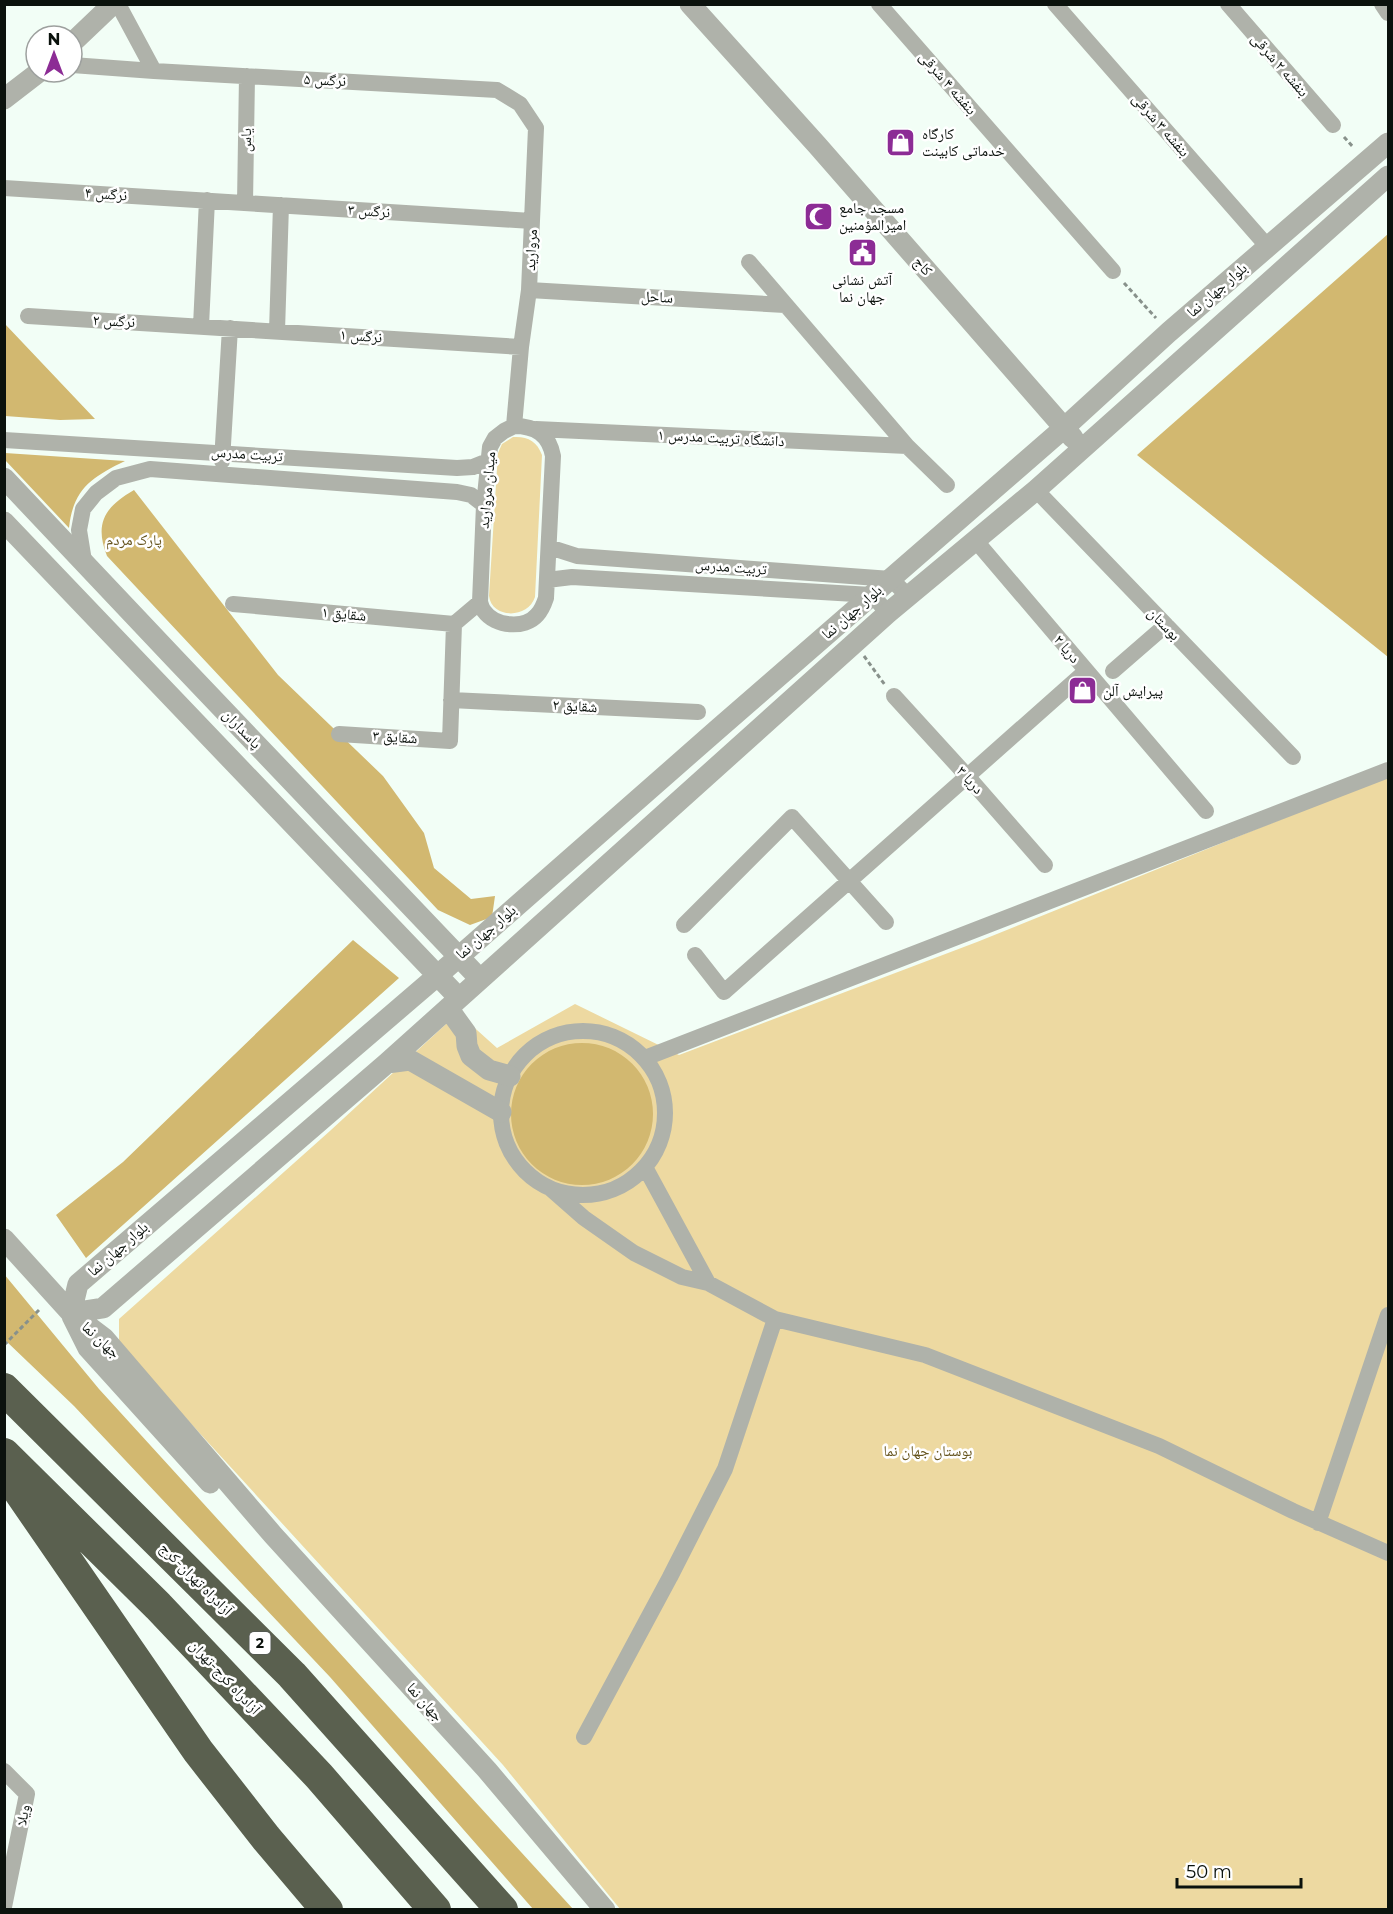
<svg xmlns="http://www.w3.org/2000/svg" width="1393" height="1914" font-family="Montserrat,'Noto Naskh Arabic',sans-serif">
  <rect width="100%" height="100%" fill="#f2fef6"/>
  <path fill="#edd9a1" d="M 513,437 C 527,436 537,441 542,455 L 535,597 C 528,619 492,619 489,596 L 498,453 L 502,444 Z
    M 1388,776 L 1388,1909 L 620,1909 L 503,1765 L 119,1345 L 119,1319 L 331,1130 L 458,1013 L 497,1048 L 575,1004 L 679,1055 L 977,942 Z"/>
  <path fill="#d2b870" d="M 1388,234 L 1388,657 L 1137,455 Z
    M 4,324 L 5,324 L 95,419 L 60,420 L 5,416 Z
    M 5,453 L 125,461 C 92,477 73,489 69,528 L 5,460 Z
    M 134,490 L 278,675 L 383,776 L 424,833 L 434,868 L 471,899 L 495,896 L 492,917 L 470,925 L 438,910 L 107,556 C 94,523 105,507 134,490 Z
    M 353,940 L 399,978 L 86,1258 L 56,1215 L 123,1162 Z
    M511 1114a71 71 0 1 1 142 0a71 71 0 1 1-142 0Z
    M 4,1274 L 99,1389 L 573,1909 L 533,1909 L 330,1677 L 74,1406 L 5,1340 Z"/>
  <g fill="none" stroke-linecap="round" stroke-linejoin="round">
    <path stroke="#88918b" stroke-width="3" stroke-dasharray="4.5 3" stroke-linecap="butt" d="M 1344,137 L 1354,148
      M 1124,283 L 1156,318
      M 864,656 L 885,685
      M 4,1345 L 41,1308"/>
    <path stroke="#afb2aa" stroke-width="16" d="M 879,4 L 1113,271
      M 1055,4 L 1267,246
      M 1228,4 L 1333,125
      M 1382,4 L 1388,13
      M 72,65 L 154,71 L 118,4
      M 154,71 L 497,90 L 520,104 L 536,128 L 529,290 L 521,347 L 514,426
      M 4,188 L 532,221
      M 245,203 L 247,76
      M 749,262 L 907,446 L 947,485
      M 529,290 L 785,305
      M 28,316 L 521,347
      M 201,326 L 207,200
      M 277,331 L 281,205
      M 514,426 C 536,426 549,435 553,456 L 546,598 C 544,604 542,610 537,615 C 525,629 495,627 484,611 C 482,609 481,605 480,602 L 484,505 L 490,447 L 495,438 L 504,431 Z
      M 536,429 L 907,446
      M 4,440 L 457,468 L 473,467 L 488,461
      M 222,461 L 230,328
      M 1036,490 L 1293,757
      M 976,541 L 1206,811
      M 549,547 L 577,556 L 891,579 L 908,596
      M 84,561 L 79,530 L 83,509 L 96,493 L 116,478 L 150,469 L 457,492 L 471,495 L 484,505
      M 547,580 L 572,577 L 872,595 L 888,613
      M 233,604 L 454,624
      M 1113,671 L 1166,625
      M 894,696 L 968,777 L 1045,865
      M 451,700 L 698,712
      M 339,734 L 450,741 L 454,624 L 480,602
      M 684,925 L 792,817 L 886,922
      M 695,955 L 724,992 L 1086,671
      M501 1113a82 82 0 1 1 164 0a82 82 0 1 1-164 0Z
      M 645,1058 L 1388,770
      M 645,1167 L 708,1283
      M 551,1189 L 584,1218 L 634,1253 L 682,1277 L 708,1283 L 775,1319 L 925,1355 L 1159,1446 L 1293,1511 L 1388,1553
      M 1318,1523 L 1388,1315
      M 584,1737 L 670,1577 L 725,1469 L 775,1319
      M 4,1771 L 27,1794 L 4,1907"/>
    <path stroke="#afb2aa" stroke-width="21" d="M 690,4 L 817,145 L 1073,438
      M 72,43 L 113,4
      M 4,99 L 39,72
      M 4,478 L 175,659 L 480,979
      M 4,522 L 459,998
      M 448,1008 L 466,1033 L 467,1046 L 471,1056 L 489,1070 L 510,1076
      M 387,1063 L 410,1060 L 501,1112
      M 4,1239 L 71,1313 L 104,1338 L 273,1535 L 487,1770 L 605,1910
      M 71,1313 L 78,1284 L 437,976 L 718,729 L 1064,428 L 1169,332 L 1388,143
      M 71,1313 L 103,1308 L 387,1063 L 888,613 L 1036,490 L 1388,176
      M 72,1316 L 88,1348 L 210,1483"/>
    <path stroke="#5a604f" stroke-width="32" d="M 4,1389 L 292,1675 L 502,1910
      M 4,1454 L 158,1606 L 319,1776 L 435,1910
      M 12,1481 L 198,1751 L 266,1838 L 327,1910"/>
  </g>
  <defs>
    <symbol id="shop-square" viewBox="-11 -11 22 22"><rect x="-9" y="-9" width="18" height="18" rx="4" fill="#8c2c95" stroke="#fff"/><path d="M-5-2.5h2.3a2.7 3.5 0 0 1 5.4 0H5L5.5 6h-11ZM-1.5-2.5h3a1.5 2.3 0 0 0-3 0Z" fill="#fff"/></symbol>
    <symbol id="mosque-square" viewBox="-11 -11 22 22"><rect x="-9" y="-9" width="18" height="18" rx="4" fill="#8c2c95" stroke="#fff"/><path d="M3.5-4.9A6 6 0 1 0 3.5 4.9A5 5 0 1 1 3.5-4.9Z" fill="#fff"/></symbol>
    <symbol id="civic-square" viewBox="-11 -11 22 22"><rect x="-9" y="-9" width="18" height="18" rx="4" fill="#8c2c95" stroke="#fff"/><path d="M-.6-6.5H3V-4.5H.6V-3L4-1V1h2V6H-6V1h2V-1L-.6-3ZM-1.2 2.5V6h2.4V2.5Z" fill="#fff"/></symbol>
  </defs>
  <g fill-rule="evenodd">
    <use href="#shop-square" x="884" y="126" width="33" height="33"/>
    <use href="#mosque-square" x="802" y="200" width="33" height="33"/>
    <use href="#civic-square" x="846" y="236" width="33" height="33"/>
    <use href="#shop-square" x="1066" y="674" width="33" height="33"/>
  </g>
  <g text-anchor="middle" stroke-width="5" stroke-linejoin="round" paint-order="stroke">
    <rect fill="#fff" stroke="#545956" stroke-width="1.5" x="249.5" y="1632" width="21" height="22" rx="4.5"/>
    <g font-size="14" font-weight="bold" fill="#0b120d">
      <text x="260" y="1648">2</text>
    </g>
    <g font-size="15" fill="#0b120d" stroke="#fff">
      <text transform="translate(1280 65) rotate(49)" y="5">بنفشه ۲ شرقی</text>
      <text transform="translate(325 80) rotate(3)" y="5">۵ نرگس</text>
      <text transform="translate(948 83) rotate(49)" y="5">بنفشه ۴ شرقی</text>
      <text transform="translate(1161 125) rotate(49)" y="5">بنفشه ۳ شرقی</text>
      <text transform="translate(246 140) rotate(-89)" y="5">یاس</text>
      <text transform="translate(106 194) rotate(4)" y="5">نرگس ۴</text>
      <text transform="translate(369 211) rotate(4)" y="5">نرگس ۳</text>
      <text transform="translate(531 250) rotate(-87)" y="5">مروارید</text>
      <text transform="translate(923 266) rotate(49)" y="5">کاج</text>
      <text transform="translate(1217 290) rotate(-41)" y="5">بلوار جهان نما</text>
      <text transform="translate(657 297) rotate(3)" y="5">ساحل</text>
      <text transform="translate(114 321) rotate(3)" y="5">نرگس ۲</text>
      <text transform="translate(361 336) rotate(4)" y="5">نرگس ۱</text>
      <text transform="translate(721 438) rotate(3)" y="5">۱ دانشگاه تربیت مدرس</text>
      <text transform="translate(247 454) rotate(4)" y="5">تربیت مدرس</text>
      <text transform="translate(487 490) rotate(-85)" y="5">میدان مروارید</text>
      <text transform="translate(731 567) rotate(4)" y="5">تربیت مدرس</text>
      <text transform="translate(852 612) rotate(-41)" y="5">بلوار جهان نما</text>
      <text transform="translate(344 614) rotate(5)" y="5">شقایق ۱</text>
      <text transform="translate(1164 624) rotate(46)" y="5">بوستان</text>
      <text transform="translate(1067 649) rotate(50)" y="5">دریا ۲</text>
      <text transform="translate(575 706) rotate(3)" y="5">شقایق ۲</text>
      <text transform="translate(242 729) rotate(46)" y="5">پاسداران</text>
      <text transform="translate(395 737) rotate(4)" y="5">شقایق ۳</text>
      <text transform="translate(970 780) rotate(48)" y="5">دریا ۳</text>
      <text transform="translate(486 932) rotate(-41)" y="5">بلوار جهان نما</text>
      <text transform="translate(118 1249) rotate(-41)" y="5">بلوار جهان نما</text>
      <text transform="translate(101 1340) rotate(43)" y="5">جهان نما</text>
      <text transform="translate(196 1579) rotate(45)" y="5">آزادراه تهران-کرج</text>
      <text transform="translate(225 1677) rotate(47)" y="5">آزادراه کرج-تهران</text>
      <text transform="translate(425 1702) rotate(48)" y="5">جهان نما</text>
      <text transform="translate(23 1815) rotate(-79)" y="5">ویلا</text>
    </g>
    <g font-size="15" fill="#0b120d" stroke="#fff" text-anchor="start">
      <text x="922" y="139">کارگاه<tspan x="922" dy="17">خدماتی کابینت</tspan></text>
      <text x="839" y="213">مسجد جامع<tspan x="839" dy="17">امیرالمؤمنین</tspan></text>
      <text x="862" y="285" text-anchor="middle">آتش نشانی<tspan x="862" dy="17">جهان نما</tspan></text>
      <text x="1103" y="696">پیرایش آلن</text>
    </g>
    <g font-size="15" fill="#64521b" stroke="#fff">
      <text x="134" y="545">پارک مردم</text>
      <text x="928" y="1456">بوستان جهان نما</text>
    </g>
  </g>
  <rect width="1393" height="1914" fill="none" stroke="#0b120d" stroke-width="12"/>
  <g transform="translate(54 54)"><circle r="28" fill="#ffffff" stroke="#9da09e" stroke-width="1.5"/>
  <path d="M0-4.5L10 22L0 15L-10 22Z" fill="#8c2c95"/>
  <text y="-9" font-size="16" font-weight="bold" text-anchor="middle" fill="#0b120d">N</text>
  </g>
  <path d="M1177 1878v9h124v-9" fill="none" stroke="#0b120d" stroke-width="3"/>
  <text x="1186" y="1878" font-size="18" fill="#0b120d" stroke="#ffffff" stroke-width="4.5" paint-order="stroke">50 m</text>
</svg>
